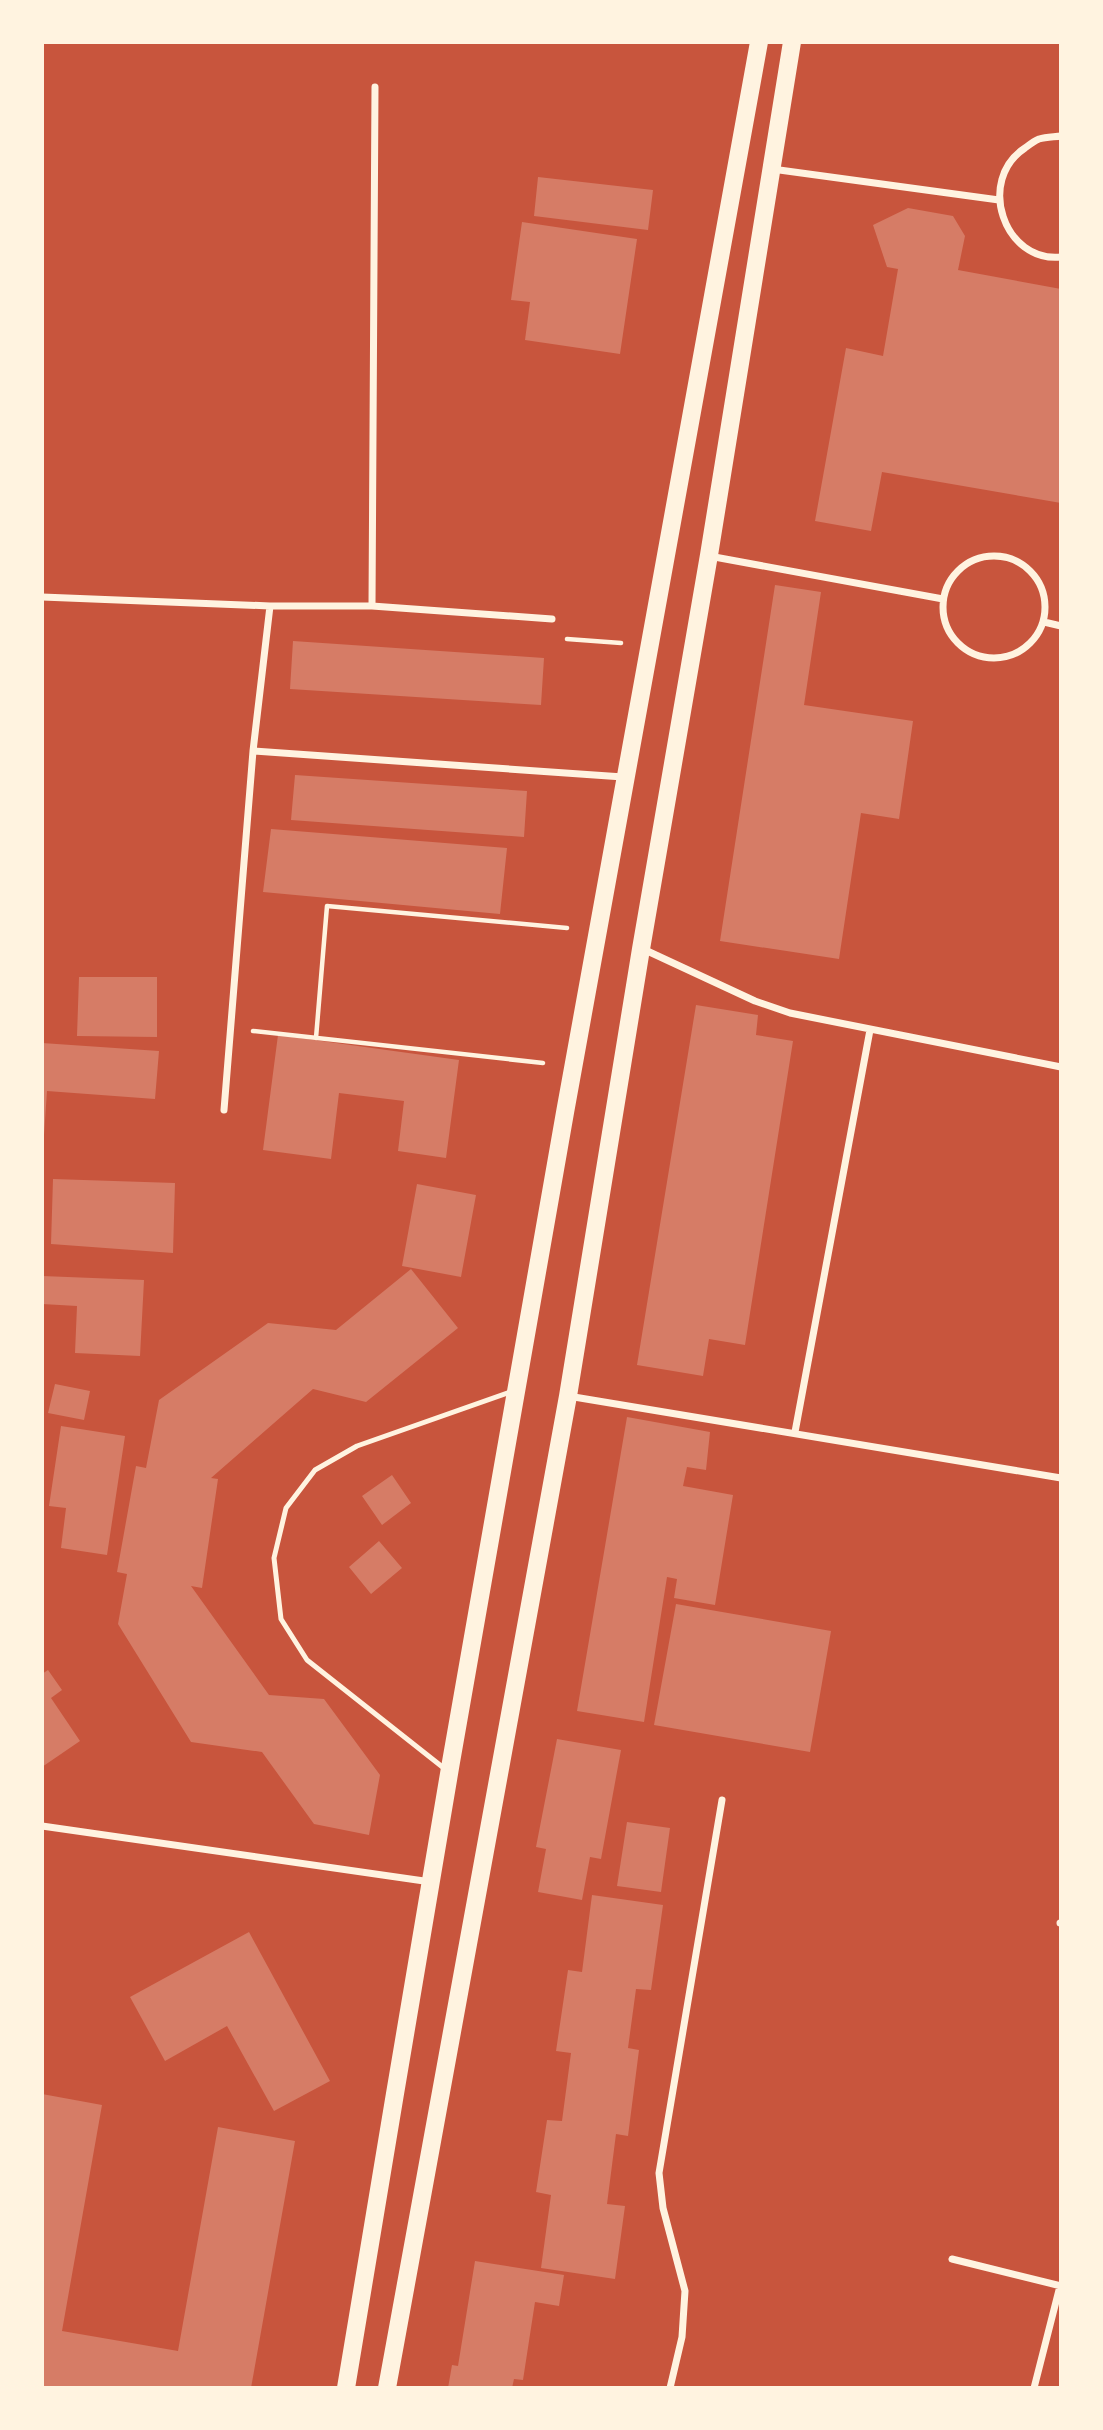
<svg xmlns="http://www.w3.org/2000/svg" width="1103" height="2430" font-family="'Sofia Sans Condensed',sans-serif">
  <rect width="100%" height="100%" fill="#c8553d"/>
  <path fill="#d67c66" d="M 538,177 L 653,190 L 648,230 L 534,216 Z
    M 908,208 L 953,216 L 965,236 L 958,270 L 1061,289 L 1061,503 L 882,472 L 871,531 L 815,521 L 846,348 L 883,356 L 898,269 L 887,267 L 873,225 Z
    M 522,222 L 637,239 L 620,354 L 525,340 L 530,302 L 511,300 Z
    M 775,585 L 821,592 L 804,705 L 913,721 L 899,819 L 861,813 L 839,959 L 720,941 Z
    M 293,641 L 544,658 L 541,705 L 290,689 Z
    M 295,775 L 527,791 L 524,837 L 291,820 Z
    M 271,829 L 507,848 L 500,914 L 263,892 Z
    M 79,977 L 157,977 L 157,1037 L 77,1036 Z
    M 696,1005 L 758,1015 L 756,1035 L 793,1041 L 745,1345 L 709,1339 L 703,1376 L 637,1365 Z
    M 278,1035 L 459,1060 L 446,1158 L 398,1151 L 404,1101 L 339,1093 L 331,1159 L 263,1150 Z
    M 42,1043 L 159,1051 L 155,1099 L 47,1091 L 44,1135 L 42,1135 Z
    M 53,1179 L 175,1183 L 173,1253 L 51,1244 Z
    M 417,1184 L 476,1195 L 461,1277 L 402,1266 Z
    M 411,1269 L 458,1328 L 366,1402 L 313,1389 L 211,1478 L 218,1479 L 202,1588 L 191,1586 L 269,1695 L 324,1699 L 380,1775 L 369,1835 L 314,1824 L 262,1752 L 191,1742 L 118,1624 L 127,1574 L 117,1572 L 136,1466 L 146,1468 L 159,1400 L 268,1323 L 336,1330 Z
    M 42,1276 L 144,1280 L 140,1356 L 75,1353 L 77,1306 L 42,1304 Z
    M 55,1384 L 90,1391 L 84,1420 L 48,1413 Z
    M 627,1417 L 710,1432 L 706,1470 L 687,1467 L 683,1486 L 733,1495 L 715,1605 L 674,1598 L 677,1579 L 667,1577 L 644,1722 L 577,1711 Z
    M 61,1426 L 125,1436 L 107,1555 L 61,1548 L 66,1508 L 49,1506 Z
    M 392,1475 L 411,1503 L 382,1525 L 362,1496 Z
    M 379,1541 L 402,1568 L 371,1594 L 349,1567 Z
    M 676,1604 L 831,1631 L 810,1752 L 654,1725 Z
    M 48,1670 L 62,1690 L 51,1698 L 80,1741 L 42,1767 L 42,1674 Z
    M 557,1739 L 621,1750 L 601,1859 L 590,1857 L 582,1900 L 538,1892 L 546,1849 L 536,1847 Z
    M 627,1822 L 670,1828 L 661,1892 L 617,1886 Z
    M 592,1895 L 663,1905 L 651,1990 L 636,1989 L 628,2048 L 639,2050 L 628,2136 L 616,2134 L 607,2204 L 625,2206 L 615,2279 L 541,2268 L 551,2195 L 536,2192 L 547,2120 L 562,2121 L 571,2053 L 556,2051 L 568,1970 L 582,1972 Z
    M 249,1932 L 330,2081 L 274,2111 L 227,2026 L 165,2061 L 130,1997 Z
    M 42,2094 L 102,2105 L 62,2331 L 178,2351 L 218,2127 L 295,2141 L 251,2388 L 42,2388 Z
    M 475,2261 L 564,2275 L 559,2306 L 535,2302 L 523,2380 L 514,2379 L 512,2388 L 448,2388 L 452,2365 L 458,2366 Z"/>
  <g fill="none" stroke-linecap="round" stroke-linejoin="round">
    <path stroke="#fff3e0" stroke-width="4.5" d="M 567,639 L 621,643
      M 253,1031 L 543,1063
      M 316,1038 L 327,906 L 567,928"/>
    <path stroke="#fff3e0" stroke-width="5" d="M 445,1769 L 307,1660 L 281,1619 L 274,1558 L 286,1508 L 315,1470 L 357,1446 L 513,1391"/>
    <path stroke="#fff3e0" stroke-width="7" d="M 1061,136 C 1054,137 1046,137 1039,139 C 1034,141 1029,145 1025,148 C 976,180 1004,263 1061,257
      M 772,169 L 999,200
      M943 607a51 51 0 1 1 102 0a51 51 0 1 1-102 0Z
      M 709,556 L 943,599
      M 42,597 L 270,606 L 372,606 L 552,619
      M 372,606 L 375,87
      M 1044,622 L 1061,626
      M 253,751 L 623,777
      M 643,949 L 755,1001 L 790,1013 L 1061,1067
      M 224,1110 L 253,751 L 270,606
      M 568,1396 L 1061,1478
      M 795,1432 L 870,1030
      M 42,1826 L 431,1882
      M 1060,1923 L 1061,1923
      M 952,2259 L 1061,2286
      M 670,2388 L 682,2337 L 685,2291 L 663,2208 L 659,2173 L 722,1800
      M 1034,2388 L 1060,2286"/>
    <path stroke="#fff3e0" stroke-width="18" d="M 346,2388 C 381,2179 415,1971 451,1762 C 550,1188 654,615 759,42
      M 387,2388 L 568,1396 L 641,949 L 709,555 L 792,42"/>
  </g>
  <rect width="1103" height="2430" fill="none" stroke="#fff3e0" stroke-width="88"/>
</svg>
